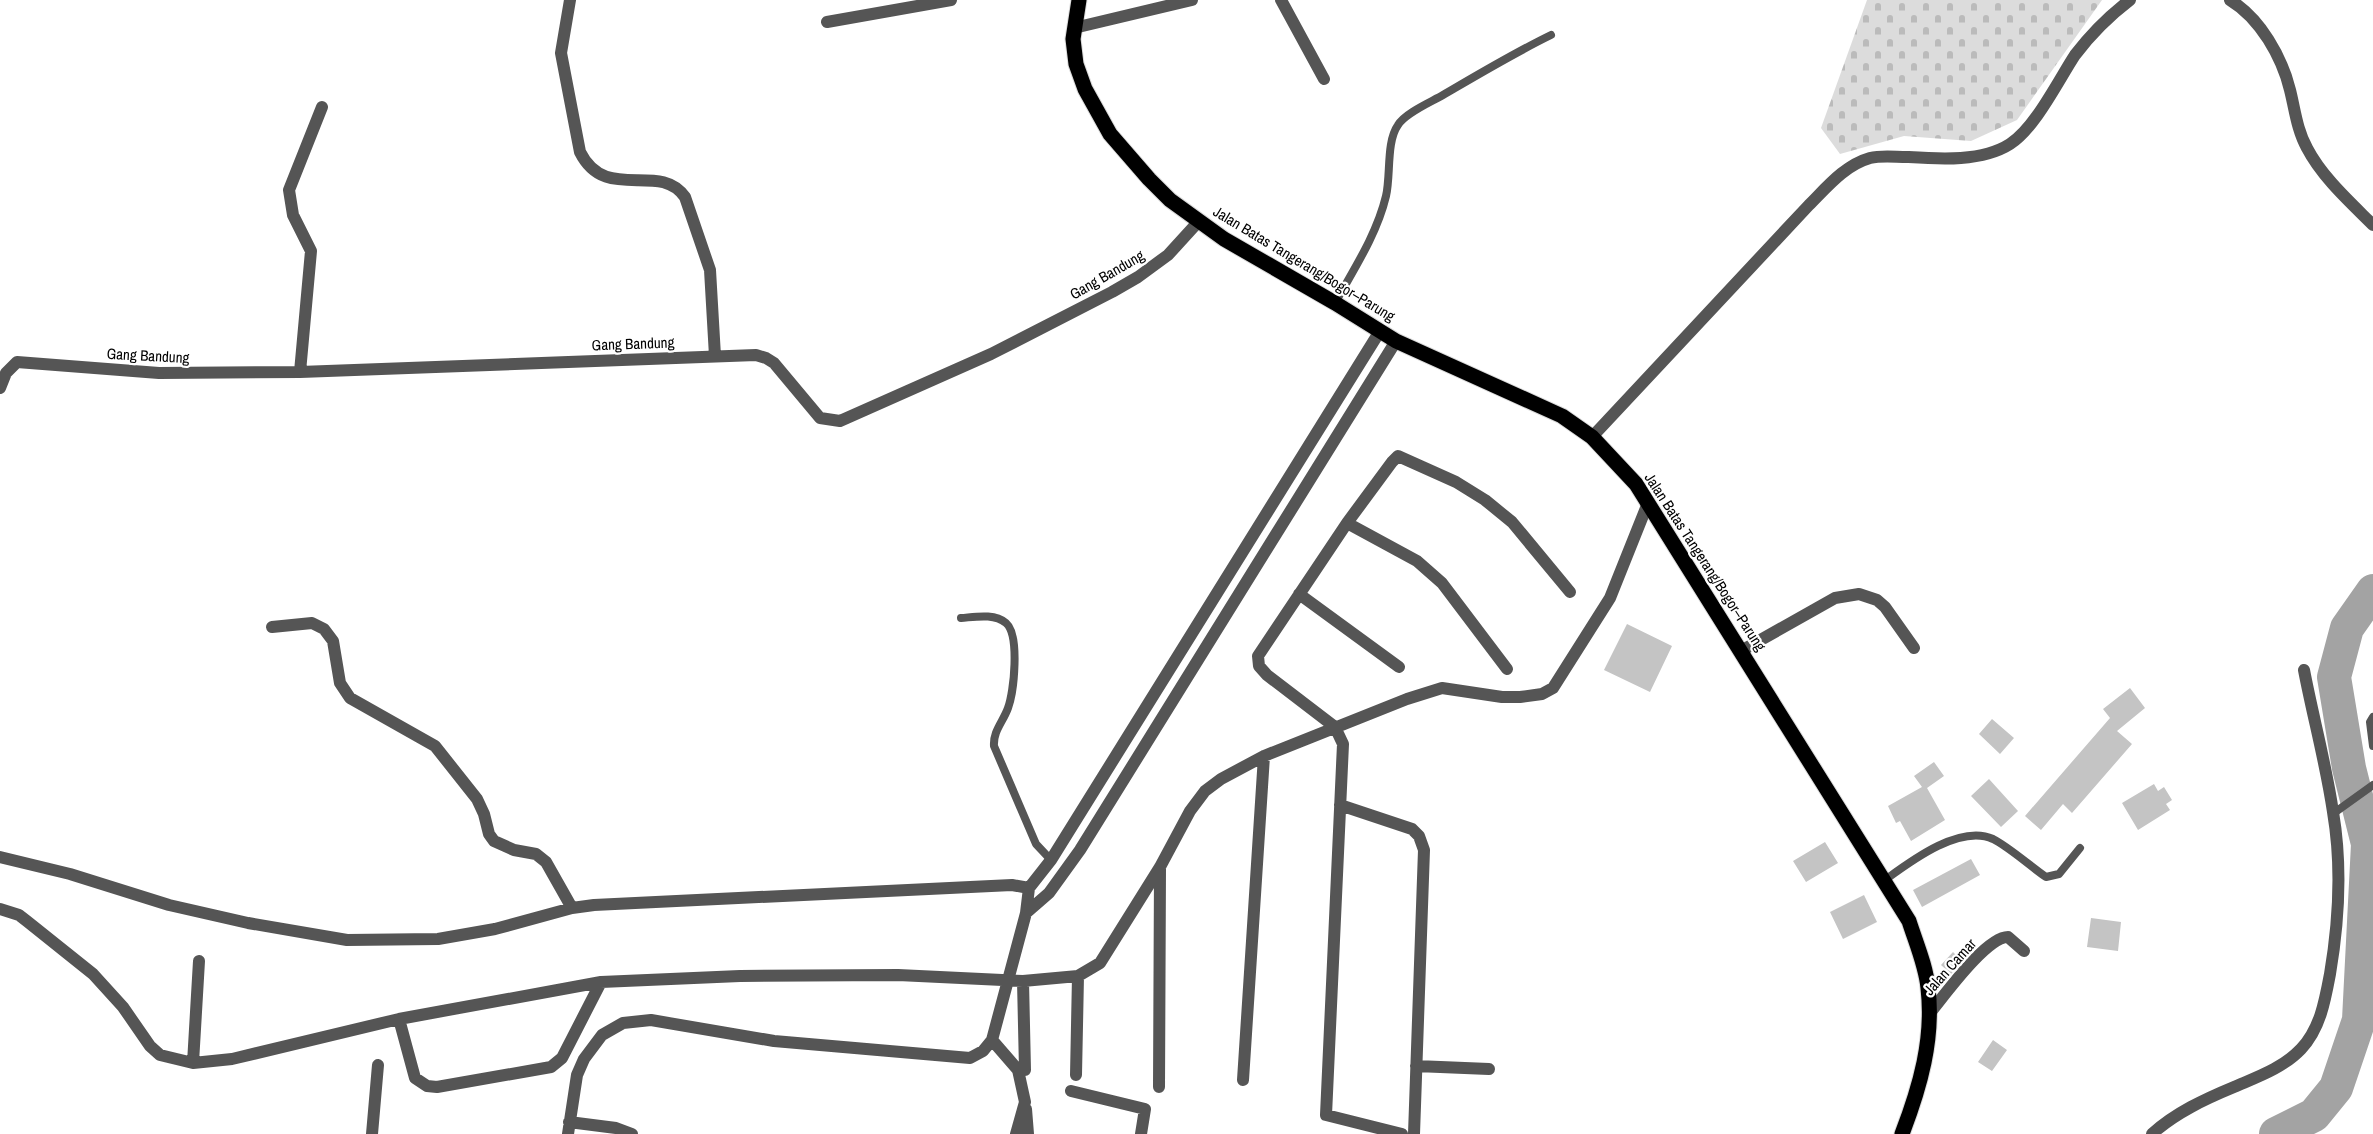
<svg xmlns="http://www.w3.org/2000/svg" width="2373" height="1134" font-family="'Archivo Narrow',sans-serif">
  <defs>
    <pattern id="cemetery-stones" width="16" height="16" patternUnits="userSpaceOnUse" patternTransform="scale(1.5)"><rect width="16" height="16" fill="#dcdcdc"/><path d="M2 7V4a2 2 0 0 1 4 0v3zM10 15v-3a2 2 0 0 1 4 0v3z" fill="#bbb"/></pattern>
  </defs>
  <rect width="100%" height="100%" fill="#fff"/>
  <path fill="url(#cemetery-stones)" d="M 1867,0 L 2102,0 L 2017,120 L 1971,141 L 1904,136 L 1840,154 L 1821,128 Z"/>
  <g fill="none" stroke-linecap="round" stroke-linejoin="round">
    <path stroke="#a3a3a3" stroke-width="34" d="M 2276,1134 L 2314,1115 L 2336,1088 L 2359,1020 L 2368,844 L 2349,768 L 2334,677 L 2347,628 L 2373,591"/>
  </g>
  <path fill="#c4c4c4" d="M 1627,624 L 1672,646 L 1650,692 L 1604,670 Z
    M 2130,688 L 2145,708 L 2117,731 L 2132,744 L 2072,813 L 2063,804 L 2041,830 L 2025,816 L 2110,718 L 2103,709 Z
    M 1992,719 L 2014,738 L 2000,754 L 1979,734 Z
    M 1934,762 L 1944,776 L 1927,788 L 1945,820 L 1911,841 L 1900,821 L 1896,823 L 1888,806 L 1922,787 L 1914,776 Z
    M 1989,779 L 2018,811 L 2001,827 L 1971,796 Z
    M 2154,784 L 2158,791 L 2164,787 L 2172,800 L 2166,804 L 2170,810 L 2138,830 L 2122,803 Z
    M 1825,842 L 1838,863 L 1806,882 L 1793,861 Z
    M 1971,859 L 1980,875 L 1922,907 L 1913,890 Z
    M 1864,895 L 1877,922 L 1843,939 L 1830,912 Z
    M 2091,918 L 2121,922 L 2118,951 L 2087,947 Z
    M 1953,952 L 1962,961 L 1951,974 L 1941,965 Z
    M 1993,1040 L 2007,1050 L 1992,1071 L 1978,1062 Z"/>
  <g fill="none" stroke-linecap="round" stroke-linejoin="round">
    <defs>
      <path id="primary" d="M 1079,0 L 1073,39 L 1076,64 L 1085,89 L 1110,134 L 1149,179 L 1170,200 L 1224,239 L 1335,303 L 1396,341 L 1562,416 L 1592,437 L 1636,484 L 1909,921 C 1916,943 1926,966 1928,988 C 1934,1039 1920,1087 1902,1134"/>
    </defs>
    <use href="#primary" stroke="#dbdbdb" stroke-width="17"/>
    <path stroke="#555" stroke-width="8" d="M 1335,303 C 1354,269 1377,234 1386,196 C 1391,175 1386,142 1398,125 C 1405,113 1431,102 1443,95 C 1479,74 1514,53 1551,35
      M 961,618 C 975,617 994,613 1006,623 C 1020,635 1014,692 1008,708 C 1003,722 993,731 994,746 L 1036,844 L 1051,860
      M 2373,717 L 2370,722 L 2373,746
      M 2334,813 L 2373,785
      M 1885,880 C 1911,861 1960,824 1993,839 C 2009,847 2030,866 2046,877 L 2059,874 L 2080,848"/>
    <path stroke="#555" stroke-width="12" d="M 570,0 L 561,53 L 580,152 C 606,204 659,160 685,197 L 710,270 L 715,356
      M 1281,0 L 1324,79
      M 2230,0 C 2260,18 2282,57 2290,90 C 2295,110 2297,130 2307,148 C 2322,177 2350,202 2373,225
      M 827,22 L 951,0
      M 1074,28 L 1192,0
      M 300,372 L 311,251 L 293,215 L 289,190 L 322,107
      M 0,388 L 6,373 L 17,362 L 159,373 L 300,372 L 756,355 L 766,358 L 774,363 L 820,418 L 840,421 L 991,354 L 1112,292 L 1138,277 L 1168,255 L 1199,221
      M 1592,437 L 1809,205 C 1827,187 1845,165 1870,158 C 1882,155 1895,157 1907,157 C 1939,159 1982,162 2010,144 C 2035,128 2058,81 2075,55 C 2091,34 2109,16 2130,0
      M 1347,523 L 1417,561 L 1442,583 L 1507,669
      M 1299,594 L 1399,667
      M 272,627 L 312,623 L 324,629 L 333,641 L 340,683 L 350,698 L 435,746 L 477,799 L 484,814 L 489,834 L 494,841 L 514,850 L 536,854 L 546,862 L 572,908
      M 1741,651 L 1835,598 L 1859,594 L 1877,600 L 1885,607 L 1914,648
      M 1340,805 L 1412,829 L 1419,836 L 1424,850 L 1414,1134
      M 0,857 L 70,874 L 169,905 L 248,923 L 347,940 L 438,939 L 495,929 L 572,908 L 594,905 L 1012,885 L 1029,888
      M 0,909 L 19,915 L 28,922 L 93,974 L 123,1007 L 150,1046 L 160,1055 L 193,1063 L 232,1059 L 399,1019 L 601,982 L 740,976 L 898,975 L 1023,981 L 1078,976 L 1100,963 L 1160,867 L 1190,811 L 1205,791 L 1221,779 L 1264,756 L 1407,699 L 1442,688 L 1502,697 L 1520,697 L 1542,694 L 1553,688 L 1610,598 L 1648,503
      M 1026,913 L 1049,893 L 1080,850 L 1396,341
      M 1023,981 L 1025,1070
      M 1929,1014 C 1944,996 1986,937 2008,937 L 2024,951
      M 399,1019 L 415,1078 L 427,1086 L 437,1087 L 551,1067 L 562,1058 L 601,982
      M 992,1040 L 1018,1070 L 1025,1102 L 1016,1134
      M 193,1063 L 199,961
      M 1416,1066 L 1489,1069
      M 1076,1075 L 1078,976
      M 1243,1080 L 1264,756
      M 1159,1087 L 1160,869
      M 1071,1091 L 1145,1109 L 1141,1134
      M 1026,1109 L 1028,1134
      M 569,1122 L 616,1128 L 632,1134
      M 372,1134 L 378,1065
      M 568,1134 L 577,1075 L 584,1059 L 602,1035 L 623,1023 L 651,1020 L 774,1041 L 970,1058 L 983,1051 L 992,1040 L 1026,913 L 1029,888 L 1051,860 L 1380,331
      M 1402,1134 L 1326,1115 L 1343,744 L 1335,727 L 1267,675 L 1259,666 L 1258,656 L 1347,523 L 1392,462 L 1398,456 L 1456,482 L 1485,500 L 1512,522 L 1570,592
      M 2152,1134 C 2175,1113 2205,1099 2234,1087 C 2257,1077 2283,1068 2301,1049 C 2320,1029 2325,1001 2330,974 C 2339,921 2342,865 2333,812 C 2326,764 2313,717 2304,670"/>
    <use href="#primary" stroke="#000" stroke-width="15"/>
  </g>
  <g text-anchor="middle" stroke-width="4.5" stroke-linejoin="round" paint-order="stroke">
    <g font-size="15" fill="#000" stroke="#fff">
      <text transform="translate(1304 264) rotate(31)" y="5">Jalan Batas Tangerang/Bogor–Parung</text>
      <text transform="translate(1107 275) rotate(-30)" y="5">Gang Bandung</text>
      <text transform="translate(633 344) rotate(-2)" y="5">Gang Bandung</text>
      <text transform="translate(148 356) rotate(3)" y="5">Gang Bandung</text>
      <text transform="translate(1705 562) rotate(57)" y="5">Jalan Batas Tangerang/Bogor–Parung</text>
      <text transform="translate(1950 967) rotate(-48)" y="5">Jalan Camar</text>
    </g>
  </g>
</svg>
